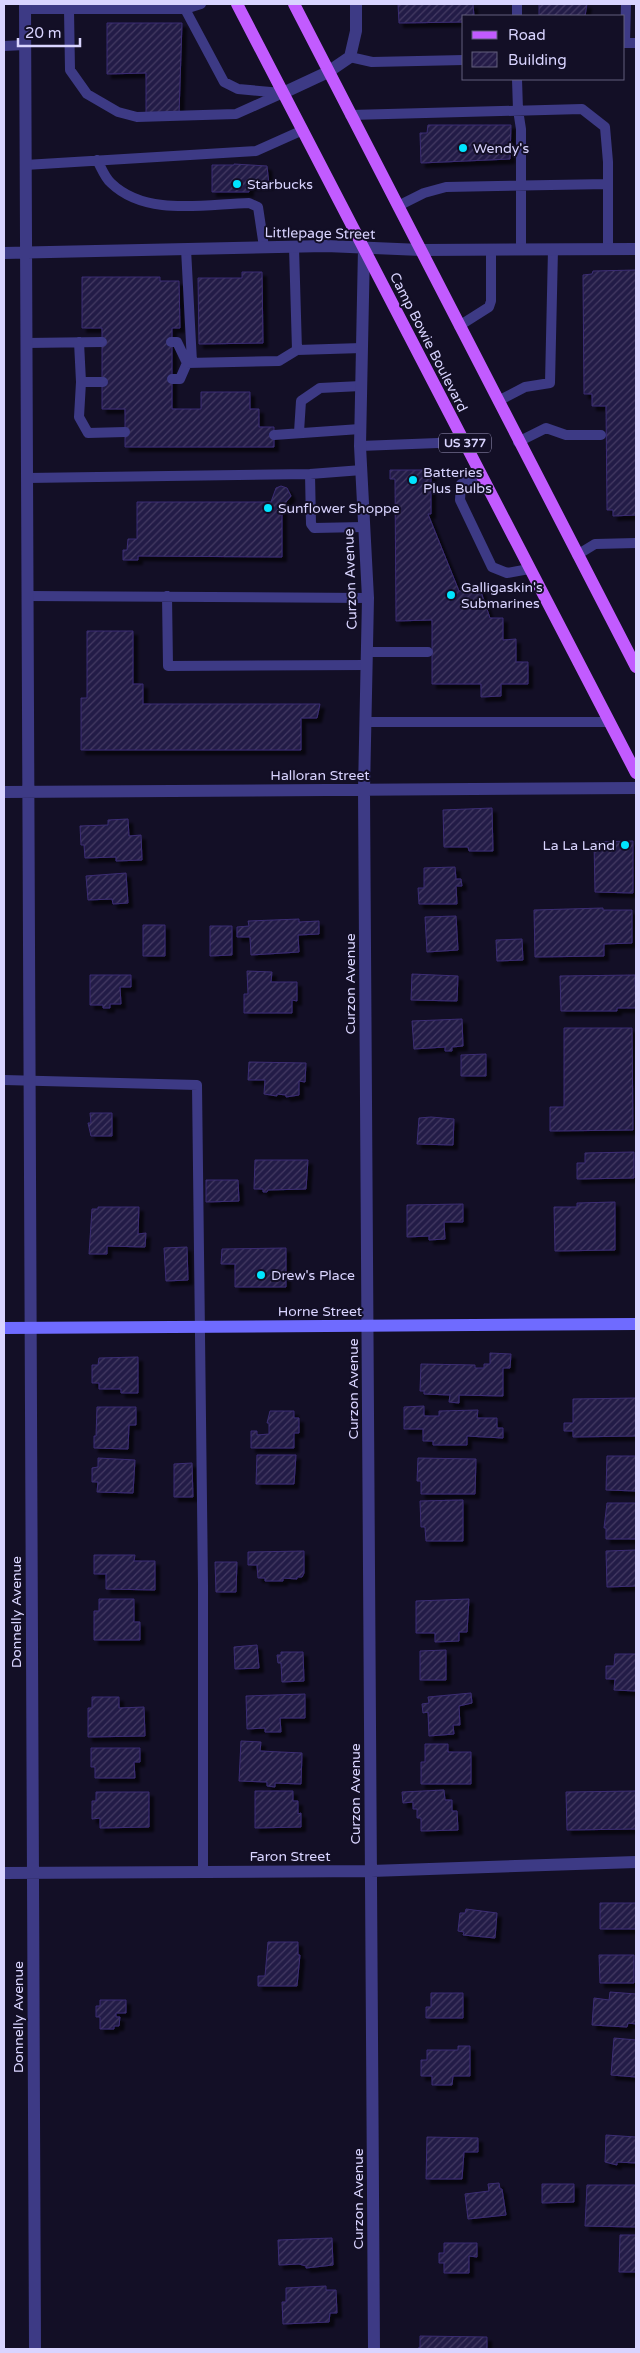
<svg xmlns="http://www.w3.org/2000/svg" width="640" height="2353" font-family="'Varela Round',sans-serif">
  <defs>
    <pattern id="building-hatch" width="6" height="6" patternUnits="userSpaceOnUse" patternTransform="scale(1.25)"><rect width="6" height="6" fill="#241b47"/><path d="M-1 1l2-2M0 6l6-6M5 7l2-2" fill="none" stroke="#433b63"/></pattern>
    <filter id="shadow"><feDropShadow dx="4.5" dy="4.5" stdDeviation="1" flood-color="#0009"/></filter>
  </defs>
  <rect width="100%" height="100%" fill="#130f26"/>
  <path fill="url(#building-hatch)" stroke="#3b2d73" filter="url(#shadow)" d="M 398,4 L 473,4 L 474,16 L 464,16 L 464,22 L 399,23 Z
    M 539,4 L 587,4 L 585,16 L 539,16 Z
    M 107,23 L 182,23 L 179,114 L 146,114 L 146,73 L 107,74 Z
    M 428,125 L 511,125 L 510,159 L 421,163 L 420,133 L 427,133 Z
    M 234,164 L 267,166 L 269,185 L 249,186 L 249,192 L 212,192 L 212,165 L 234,165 Z
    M 636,270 L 636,515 L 613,516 L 613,510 L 607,510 L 606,406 L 592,406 L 592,394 L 584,394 L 583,275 L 592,274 L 593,271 Z
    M 242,272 L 262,272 L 263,343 L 199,344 L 198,278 L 242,278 Z
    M 82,277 L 160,277 L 160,281 L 179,281 L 180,328 L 172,328 L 172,409 L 201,409 L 201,392 L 250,392 L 250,409 L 259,409 L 259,427 L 274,427 L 274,447 L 125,447 L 125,409 L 102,409 L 102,328 L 82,328 Z
    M 390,470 L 431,470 L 431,514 L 428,514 L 459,591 L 480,589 L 490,618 L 503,618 L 503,640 L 516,639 L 516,662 L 528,662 L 528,684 L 501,684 L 501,696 L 481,697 L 481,684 L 432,684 L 432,620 L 396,621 L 395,479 L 390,479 Z
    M 281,486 L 287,488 L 291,496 L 282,507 L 282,557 L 138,556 L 138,560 L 123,560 L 123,550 L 127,550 L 128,539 L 137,539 L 137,502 L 271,502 L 276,488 Z
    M 87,631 L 133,631 L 133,684 L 143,684 L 143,704 L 320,704 L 317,718 L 301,718 L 301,750 L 81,750 L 81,698 L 87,698 Z
    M 492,808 L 493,851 L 469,851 L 468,847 L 444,847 L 443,810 Z
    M 128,819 L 129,836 L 141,835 L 142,860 L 116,861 L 116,857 L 85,858 L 84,845 L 81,845 L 80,826 L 108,825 L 108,820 Z
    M 633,841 L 633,893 L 595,892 L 594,842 Z
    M 455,867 L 456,879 L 461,879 L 462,886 L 456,886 L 457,904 L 419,904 L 418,888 L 424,888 L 424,868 Z
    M 126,873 L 128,903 L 113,904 L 112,899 L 88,900 L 86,876 Z
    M 603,908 L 603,910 L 632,910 L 632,943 L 604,944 L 604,956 L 535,957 L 534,910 Z
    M 456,916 L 458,950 L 427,952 L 425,917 Z
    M 299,919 L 299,922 L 319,921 L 319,934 L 298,935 L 299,952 L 251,955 L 250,937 L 237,937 L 237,927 L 249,926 L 248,921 Z
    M 143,925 L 165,925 L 165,956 L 143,956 Z
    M 210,926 L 232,926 L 232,955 L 210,956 Z
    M 522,939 L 523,960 L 497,961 L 496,940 Z
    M 247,971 L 272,972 L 271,982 L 297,982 L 297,1001 L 292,1000 L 292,1013 L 244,1013 L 244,994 L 248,994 Z
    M 412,974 L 458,976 L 457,1001 L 411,1000 Z
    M 90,975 L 131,975 L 131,987 L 120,987 L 121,1004 L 110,1004 L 110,1008 L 103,1008 L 103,1005 L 90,1005 Z
    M 635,975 L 636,1008 L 617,1008 L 617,1011 L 561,1011 L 560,976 Z
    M 462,1019 L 463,1046 L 452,1047 L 452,1051 L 445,1051 L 445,1047 L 414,1049 L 412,1021 Z
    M 564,1028 L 632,1028 L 633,1130 L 550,1131 L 550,1107 L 564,1107 Z
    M 486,1054 L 486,1076 L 461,1076 L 461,1055 Z
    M 249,1062 L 306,1063 L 305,1082 L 299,1081 L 299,1095 L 286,1097 L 286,1095 L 277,1094 L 277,1096 L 264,1094 L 265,1080 L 248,1080 Z
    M 90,1113 L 112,1113 L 112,1136 L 91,1136 L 88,1123 L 91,1123 Z
    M 431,1117 L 454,1119 L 453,1145 L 417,1144 L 419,1118 Z
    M 634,1152 L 634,1178 L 577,1179 L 577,1163 L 585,1163 L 585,1153 Z
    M 255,1160 L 308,1160 L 306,1189 L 268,1190 L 267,1192 L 263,1192 L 263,1189 L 254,1189 Z
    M 206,1180 L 238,1180 L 239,1201 L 206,1202 Z
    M 615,1202 L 615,1250 L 555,1251 L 554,1207 L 577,1207 L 577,1203 Z
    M 463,1204 L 463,1222 L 444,1222 L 445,1239 L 429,1240 L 429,1236 L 407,1237 L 407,1205 Z
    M 98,1207 L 139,1207 L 138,1234 L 146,1233 L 145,1247 L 107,1246 L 107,1254 L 89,1254 L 92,1209 L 98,1209 Z
    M 187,1247 L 188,1280 L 166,1281 L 164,1248 Z
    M 286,1248 L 286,1287 L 235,1287 L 235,1264 L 221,1264 L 222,1249 Z
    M 490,1353 L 511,1354 L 510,1368 L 503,1368 L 503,1396 L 459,1395 L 459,1403 L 449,1402 L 450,1395 L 424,1394 L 424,1391 L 420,1391 L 421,1364 L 475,1365 L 475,1368 L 484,1368 L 484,1364 L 490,1364 Z
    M 138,1357 L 138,1393 L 121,1393 L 121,1389 L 99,1389 L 99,1383 L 92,1383 L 92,1365 L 98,1365 L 99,1358 Z
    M 636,1398 L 636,1436 L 573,1437 L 573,1431 L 564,1431 L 564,1423 L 573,1423 L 573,1399 Z
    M 424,1406 L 424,1416 L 439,1416 L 439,1411 L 478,1410 L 477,1418 L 497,1418 L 497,1428 L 503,1428 L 503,1438 L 467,1436 L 467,1445 L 433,1445 L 433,1441 L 423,1441 L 423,1429 L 404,1429 L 404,1407 Z
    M 97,1407 L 136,1407 L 136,1425 L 129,1425 L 128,1449 L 94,1448 L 94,1436 L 96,1436 Z
    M 270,1411 L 294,1411 L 294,1418 L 299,1418 L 299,1433 L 294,1433 L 294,1448 L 251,1448 L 251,1431 L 257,1431 L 257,1435 L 269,1434 L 269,1423 L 267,1423 Z
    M 257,1455 L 296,1455 L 294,1484 L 256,1484 Z
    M 607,1456 L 636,1456 L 636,1491 L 606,1490 Z
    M 98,1458 L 135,1460 L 133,1493 L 97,1492 L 98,1482 L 92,1482 L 92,1468 L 98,1467 Z
    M 418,1458 L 476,1459 L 475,1494 L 421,1494 L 421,1481 L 417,1481 Z
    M 192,1463 L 193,1497 L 174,1497 L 174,1464 Z
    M 463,1500 L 463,1541 L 426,1541 L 425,1527 L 421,1527 L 420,1501 Z
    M 607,1503 L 636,1503 L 636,1539 L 606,1539 L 606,1528 L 604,1528 Z
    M 636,1550 L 636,1586 L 607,1587 L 606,1551 Z
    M 304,1551 L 304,1573 L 302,1577 L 297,1577 L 297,1579 L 283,1578 L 283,1581 L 265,1581 L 265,1578 L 258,1578 L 257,1565 L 248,1565 L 248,1552 Z
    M 94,1555 L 135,1555 L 134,1561 L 155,1561 L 155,1590 L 106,1589 L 106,1574 L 94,1574 Z
    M 215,1562 L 237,1562 L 236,1592 L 216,1592 Z
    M 99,1599 L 134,1599 L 134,1622 L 140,1622 L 140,1640 L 94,1640 L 94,1611 L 99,1611 Z
    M 469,1599 L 467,1632 L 459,1632 L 459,1641 L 435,1642 L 435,1633 L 416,1633 L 416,1601 Z
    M 257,1645 L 259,1668 L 235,1669 L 234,1647 Z
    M 446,1650 L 446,1680 L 420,1680 L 420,1651 Z
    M 281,1652 L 303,1652 L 304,1681 L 282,1682 L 281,1663 L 278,1663 L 277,1655 L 281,1655 Z
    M 615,1654 L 636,1654 L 636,1691 L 614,1690 L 615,1679 L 606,1679 L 606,1666 L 614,1666 Z
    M 471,1693 L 472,1703 L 459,1706 L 460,1725 L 453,1725 L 454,1734 L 429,1736 L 428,1712 L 423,1713 L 422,1704 L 429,1703 L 428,1697 Z
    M 305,1694 L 305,1718 L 280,1718 L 281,1732 L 265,1732 L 265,1728 L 247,1729 L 246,1696 Z
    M 92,1697 L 119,1697 L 119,1708 L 144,1707 L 145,1736 L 88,1737 L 88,1708 L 92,1708 Z
    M 241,1741 L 261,1742 L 260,1751 L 302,1753 L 301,1784 L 275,1783 L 275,1787 L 267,1786 L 267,1782 L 239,1781 Z
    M 425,1744 L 448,1744 L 448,1752 L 471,1752 L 471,1784 L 421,1784 L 421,1762 L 425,1762 Z
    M 91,1748 L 140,1748 L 140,1762 L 134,1762 L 135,1778 L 95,1778 L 95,1767 L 91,1767 Z
    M 444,1790 L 445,1800 L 452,1800 L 452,1811 L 457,1811 L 458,1830 L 421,1831 L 421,1818 L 417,1818 L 417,1809 L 413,1809 L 413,1802 L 403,1803 L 402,1792 Z
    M 255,1791 L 293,1791 L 293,1801 L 298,1801 L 298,1814 L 301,1813 L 301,1827 L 255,1828 Z
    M 636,1791 L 636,1829 L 567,1830 L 566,1792 Z
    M 96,1792 L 149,1792 L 149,1827 L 100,1828 L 100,1818 L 92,1819 L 92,1801 L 96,1801 Z
    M 600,1903 L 636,1903 L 636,1929 L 600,1929 Z
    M 466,1909 L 497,1913 L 495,1938 L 463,1935 L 464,1932 L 458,1931 L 460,1913 L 465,1913 Z
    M 268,1942 L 298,1942 L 298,1955 L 300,1955 L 297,1986 L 258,1986 L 258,1976 L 265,1976 Z
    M 599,1955 L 634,1955 L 634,1983 L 600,1983 Z
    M 610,1992 L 636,1994 L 636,2024 L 628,2023 L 627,2027 L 592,2025 L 594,1998 L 609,2000 Z
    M 431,1993 L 463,1993 L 463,2018 L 426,2018 L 426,2007 L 431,2007 Z
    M 100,2000 L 126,2000 L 126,2013 L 116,2013 L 116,2017 L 120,2017 L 119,2026 L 114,2026 L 114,2029 L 100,2029 L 100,2017 L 96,2017 L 96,2006 L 100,2006 Z
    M 614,2038 L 636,2040 L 636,2077 L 611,2075 Z
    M 458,2046 L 470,2046 L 470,2076 L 453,2076 L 452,2085 L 432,2085 L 432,2076 L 421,2076 L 421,2060 L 427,2060 L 427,2050 L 458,2050 Z
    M 606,2135 L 636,2137 L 636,2163 L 617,2162 L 617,2165 L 605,2162 Z
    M 427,2137 L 478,2138 L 478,2152 L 464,2152 L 462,2179 L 426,2179 Z
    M 499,2183 L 500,2189 L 502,2189 L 506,2215 L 468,2219 L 465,2194 L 489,2191 L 488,2184 Z
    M 542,2184 L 574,2184 L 574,2202 L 542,2203 Z
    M 587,2185 L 636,2185 L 636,2227 L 585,2226 Z
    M 620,2235 L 636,2235 L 636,2272 L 619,2272 Z
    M 332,2238 L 333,2265 L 306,2268 L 306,2266 L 299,2264 L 279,2265 L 278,2240 Z
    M 444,2243 L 477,2243 L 477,2257 L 469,2256 L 469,2273 L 444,2273 L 444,2263 L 439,2263 L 439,2253 L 444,2253 Z
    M 326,2286 L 326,2290 L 336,2290 L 337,2313 L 330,2313 L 329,2322 L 283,2324 L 282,2302 L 286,2302 L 286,2288 Z
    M 420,2336 L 487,2337 L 487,2349 L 417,2349 L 420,2347 Z"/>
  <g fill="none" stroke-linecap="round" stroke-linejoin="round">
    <path stroke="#3d3a85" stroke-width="10" d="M 517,4 L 517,16
      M 626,4 L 625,43 L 636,43
      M 25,9 L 185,9 L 201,4
      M 185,9 L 224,82 L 238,89 L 282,93
      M 69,10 L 70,70 L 87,94 L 118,112 L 137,117 L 236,114 L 283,93
      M 4,46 L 25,45
      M 350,57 L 372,62 L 464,60
      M 517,79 L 518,110 L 521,129 L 521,250
      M 350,115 L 582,109 L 605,127 L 608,162 L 608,249
      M 97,160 C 101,167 105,178 111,183 C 146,217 205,204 249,203 L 258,207 L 264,247
      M 25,165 L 256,151 L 303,130
      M 398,206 L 424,193 L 446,187 L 608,184
      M 294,247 L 297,350 L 362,348
      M 186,249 L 192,362
      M 459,326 L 489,307 L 491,301 L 491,250
      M 79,342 L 81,382 L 103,382
      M 171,342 L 177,342 L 187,363 L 279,361 L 297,350
      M 26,343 L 102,342
      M 172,379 L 180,379 L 187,363
      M 81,382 L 79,417 L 88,433 L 125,432
      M 498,401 L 525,387 L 550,383 L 553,249
      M 299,432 L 301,401 L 320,388 L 361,386
      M 274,435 L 360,429
      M 518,442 L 546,428 L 566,435 L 601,435
      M 360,446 L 464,442
      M 310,474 L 311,524 L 314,528 L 363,527
      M 481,474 L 461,484 L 460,500 L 492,567 L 507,573 L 529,569
      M 27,478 L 310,474 L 362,470
      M 577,555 L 595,544 L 636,543
      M 27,596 L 368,598
      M 167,596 L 168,666 L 366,665
      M 366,652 L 428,652
      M 365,722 L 610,722
      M 4,1080 L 197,1085 L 203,1585 L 203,1872"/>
    <path stroke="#3d3a85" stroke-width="12" d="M 25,4 L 35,2349
      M 283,93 L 328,72 L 350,57 L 356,31 L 356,4
      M 364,248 L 360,446 L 368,598 L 364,790 L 374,2349
      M 4,253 L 326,246 L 421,250 L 636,249
      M 4,792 L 636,788
      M 4,1873 L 371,1871 L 636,1862"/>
    <path stroke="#6f6bff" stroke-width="12" d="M 4,1328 L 636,1324"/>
    <path stroke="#c25bff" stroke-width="12" d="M 237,4 L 636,773
      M 294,4 L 636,667"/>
  </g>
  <g fill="#00e5ff" stroke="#130f26" stroke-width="2">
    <circle cx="463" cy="148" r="5"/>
    <circle cx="237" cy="184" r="5"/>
    <circle cx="413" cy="480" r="5"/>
    <circle cx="268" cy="508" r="5"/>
    <circle cx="451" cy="595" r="5"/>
    <circle cx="625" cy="845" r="5"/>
    <circle cx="261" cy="1275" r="5"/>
  </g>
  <g text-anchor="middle" stroke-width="4" stroke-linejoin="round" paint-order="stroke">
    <rect fill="#130f26" stroke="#9e99be" stroke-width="1" x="439" y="433.5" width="52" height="19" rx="4"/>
    <g font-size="12" font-weight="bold" fill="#d9d4ff">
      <text x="465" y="447">US 377</text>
    </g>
    <g font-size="14" fill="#d9d4ff" stroke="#130f26" text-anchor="start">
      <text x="473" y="153">Wendy's</text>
      <text x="247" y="189">Starbucks</text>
      <text x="423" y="477">Batteries<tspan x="423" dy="16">Plus Bulbs</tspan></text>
      <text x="278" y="513">Sunflower Shoppe</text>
      <text x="461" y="592">Galligaskin's<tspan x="461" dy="16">Submarines</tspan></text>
      <text x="615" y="850" text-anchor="end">La La Land</text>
      <text x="271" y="1280">Drew's Place</text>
    </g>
    <g font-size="14" fill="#d9d4ff" stroke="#130f26">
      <text transform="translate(320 233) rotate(1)" y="5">Littlepage Street</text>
      <text transform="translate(429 342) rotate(63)" y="5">Camp Bowie Boulevard</text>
      <text transform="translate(350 579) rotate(-92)" y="5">Curzon Avenue</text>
      <text x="320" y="780">Halloran Street</text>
      <text transform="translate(350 984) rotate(-90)" y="5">Curzon Avenue</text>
      <text x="320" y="1316">Horne Street</text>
      <text transform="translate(353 1389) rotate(-90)" y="5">Curzon Avenue</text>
      <text transform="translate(16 1612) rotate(-90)" y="5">Donnelly Avenue</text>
      <text transform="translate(355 1794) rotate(-90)" y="5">Curzon Avenue</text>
      <text x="290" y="1861">Faron Street</text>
      <text transform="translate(18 2017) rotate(-90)" y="5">Donnelly Avenue</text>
      <text transform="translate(358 2199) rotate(-90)" y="5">Curzon Avenue</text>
    </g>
  </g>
  <rect width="640" height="2353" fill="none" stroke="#d9d4ff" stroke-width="10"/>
  <rect x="462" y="15" width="162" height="65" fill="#130f26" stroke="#625e7d"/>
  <rect x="472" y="31" width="25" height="8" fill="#c25bff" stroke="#625e7d"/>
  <text x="508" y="40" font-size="15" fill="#d9d4ff">Road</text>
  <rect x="472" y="52" width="25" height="15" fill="url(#building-hatch)" stroke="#625e7d"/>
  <text x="508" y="65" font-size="15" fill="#d9d4ff">Building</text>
  <path d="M18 38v8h62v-8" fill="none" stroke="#d9d4ff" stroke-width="2.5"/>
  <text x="25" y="38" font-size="15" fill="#d9d4ff" stroke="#130f26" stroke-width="4" paint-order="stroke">20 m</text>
</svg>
